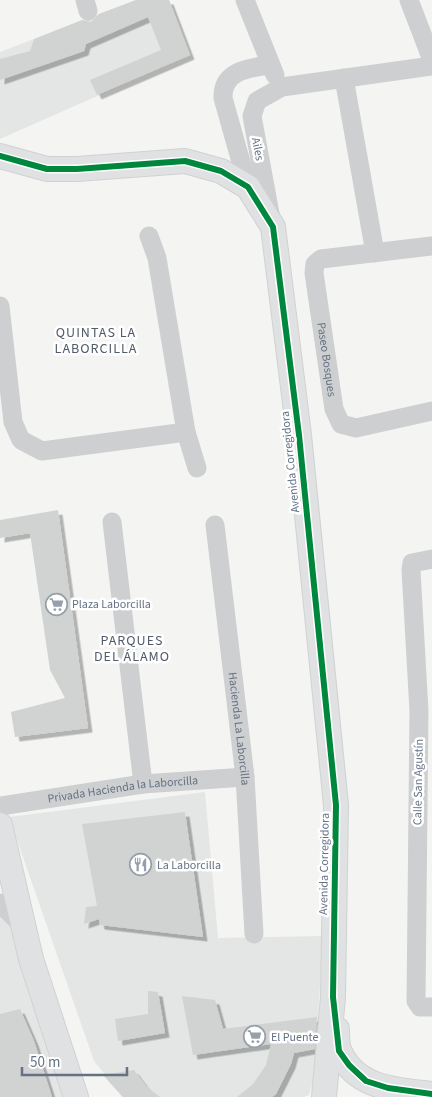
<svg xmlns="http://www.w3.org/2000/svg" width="432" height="1097" font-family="'Source Sans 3',sans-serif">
  <defs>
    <filter id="shadow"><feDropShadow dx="4.5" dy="4.5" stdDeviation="0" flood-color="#0004"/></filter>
  </defs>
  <rect width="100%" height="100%" fill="#f4f5f2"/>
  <path fill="#e4e6e5" d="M 136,0 L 169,0 L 190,55 L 0,139 L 0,52 Z
    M 205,792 L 218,938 L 323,936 L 318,1017 L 323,1047 L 309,1095 L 304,1097 L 123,1097 L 94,1061 L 9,817 Z
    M 0,903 L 5,907 L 76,1097 L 0,1097 Z"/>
  <path fill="#d1d2d2" filter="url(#shadow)" d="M 136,0 L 169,0 L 190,55 L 97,95 L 90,80 L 161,50 L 148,17 L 86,44 L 84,51 L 0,80 L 0,59 L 30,51 L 34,39 L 82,20 L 91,22 L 99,14 Z
    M 58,510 L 88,728 L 15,737 L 11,712 L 65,698 L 50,670 L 30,533 L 0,538 L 0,520 Z
    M 185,812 L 203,937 L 100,925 L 99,919 L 84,924 L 86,907 L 97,906 L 82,824 Z
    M 148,991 L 158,992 L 165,1033 L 118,1041 L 115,1019 L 148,1014 Z
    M 182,996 L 215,1000 L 223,1029 L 317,1017 L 315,1049 L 294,1053 L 291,1064 L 276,1094 L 272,1097 L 237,1097 L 253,1084 L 266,1065 L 271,1044 L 193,1055 Z
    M 20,1009 L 34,1041 L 52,1097 L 0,1097 L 0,1014 Z
    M 134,1070 L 146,1086 L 160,1097 L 123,1097 L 103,1075 Z"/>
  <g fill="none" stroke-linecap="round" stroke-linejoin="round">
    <defs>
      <path id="major" d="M 0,156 L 47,169 L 77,169 L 185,161 L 221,171 L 248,187 L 273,227 L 299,435 L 336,805 L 333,997 L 324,1097
        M 0,825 L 31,959 L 76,1097
        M 337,1029 C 337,1036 337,1046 340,1052 C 356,1089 398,1090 432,1094"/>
    </defs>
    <use href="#major" stroke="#d0d2d2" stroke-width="26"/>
    <g stroke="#cecfd0" stroke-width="19">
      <path d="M 85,0 L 88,11"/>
      <path d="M 245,0 L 275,75"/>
      <path d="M 409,0 L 432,60"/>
      <path d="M 344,78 L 375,253"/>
      <path d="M 248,187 L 223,98 C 222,71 248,68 269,65"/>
      <path d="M 271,219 L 252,116 L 257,101 L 282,87 L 432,66"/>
      <path d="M 149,236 L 157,258 L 186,432 L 197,468"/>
      <path id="s1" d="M 432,246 L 321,259 L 315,264 L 314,273 L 334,409 L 341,424 L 356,428 L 432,411"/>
      <path d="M 0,306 L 13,422 L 21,440 L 42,451 L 186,432"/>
      <path d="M 112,522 L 143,784"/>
      <path id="s2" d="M 215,525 L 245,777 L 254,934"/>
      <path d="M 432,559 L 412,563 L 411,570 L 419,711 L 416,1001 L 420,1007 L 432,1007"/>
      <path id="s3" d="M 0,806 L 143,784 L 245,777"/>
      <path d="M 0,903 L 23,926"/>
    </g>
    <use href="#major" stroke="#e0e1e2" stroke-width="24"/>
    <defs>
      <path id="cycleway" d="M 0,156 L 47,169 L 77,169 L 185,161 L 221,171 L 248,187 L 273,227 L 299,435 L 336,805 L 333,997 L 339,1051 L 349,1065 L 366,1081 L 388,1088 L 432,1094"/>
    </defs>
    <use href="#cycleway" stroke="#fff" stroke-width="9"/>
    <use href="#cycleway" stroke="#00873e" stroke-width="6"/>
  </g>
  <defs>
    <symbol id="supermarket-ring" viewBox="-11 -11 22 22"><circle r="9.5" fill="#fff" stroke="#96a0ab" stroke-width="1.5"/><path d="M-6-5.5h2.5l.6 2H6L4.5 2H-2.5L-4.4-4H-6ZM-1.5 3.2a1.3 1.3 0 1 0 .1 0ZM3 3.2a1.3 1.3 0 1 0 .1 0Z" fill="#96a0ab"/></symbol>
    <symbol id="restaurant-ring" viewBox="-11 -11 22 22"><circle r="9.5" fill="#fff" stroke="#96a0ab" stroke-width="1.5"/><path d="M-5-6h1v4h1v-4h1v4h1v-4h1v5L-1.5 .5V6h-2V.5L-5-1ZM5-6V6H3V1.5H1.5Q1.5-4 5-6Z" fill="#96a0ab"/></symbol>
  </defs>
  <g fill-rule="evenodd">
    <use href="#supermarket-ring" x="44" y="592" width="25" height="25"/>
    <use href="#restaurant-ring" x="128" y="852" width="25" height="25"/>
    <use href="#supermarket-ring" x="242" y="1024" width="25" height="25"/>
  </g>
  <g text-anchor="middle" stroke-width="5" stroke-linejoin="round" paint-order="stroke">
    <g font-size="12" fill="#637285" stroke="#fff">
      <text transform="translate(258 149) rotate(79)" y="4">Ailes</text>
      <text dy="4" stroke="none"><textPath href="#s1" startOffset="216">Paseo Bosques</textPath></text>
      <text transform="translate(290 462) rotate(-96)" y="4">Avenida Corregidora</text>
      <text dy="4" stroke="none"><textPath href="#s2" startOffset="205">Hacienda La Laborcilla</textPath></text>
      <text transform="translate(418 782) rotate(-89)" y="4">Calle San Agustín</text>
      <text dy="4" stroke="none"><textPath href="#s3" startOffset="124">Privada Hacienda la Laborcilla</textPath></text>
      <text transform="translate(324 864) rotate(-89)" y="4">Avenida Corregidora</text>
    </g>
    <g font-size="12" fill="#637285" stroke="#fff" text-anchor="start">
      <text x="72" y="608">Plaza Laborcilla</text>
      <text x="157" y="869">La Laborcilla</text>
      <text x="271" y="1041">El Puente</text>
    </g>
    <g font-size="14" letter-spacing="1" fill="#515c69" stroke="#fff">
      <text x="96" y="337">QUINTAS LA<tspan x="96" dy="16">LABORCILLA</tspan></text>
      <text x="132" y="645">PARQUES<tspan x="132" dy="16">DEL ÁLAMO</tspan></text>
    </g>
  </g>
  <path d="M22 1067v8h105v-8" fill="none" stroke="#637285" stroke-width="2.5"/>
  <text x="30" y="1067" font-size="15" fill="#637285" stroke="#ffffff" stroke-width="4" paint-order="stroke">50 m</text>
</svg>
